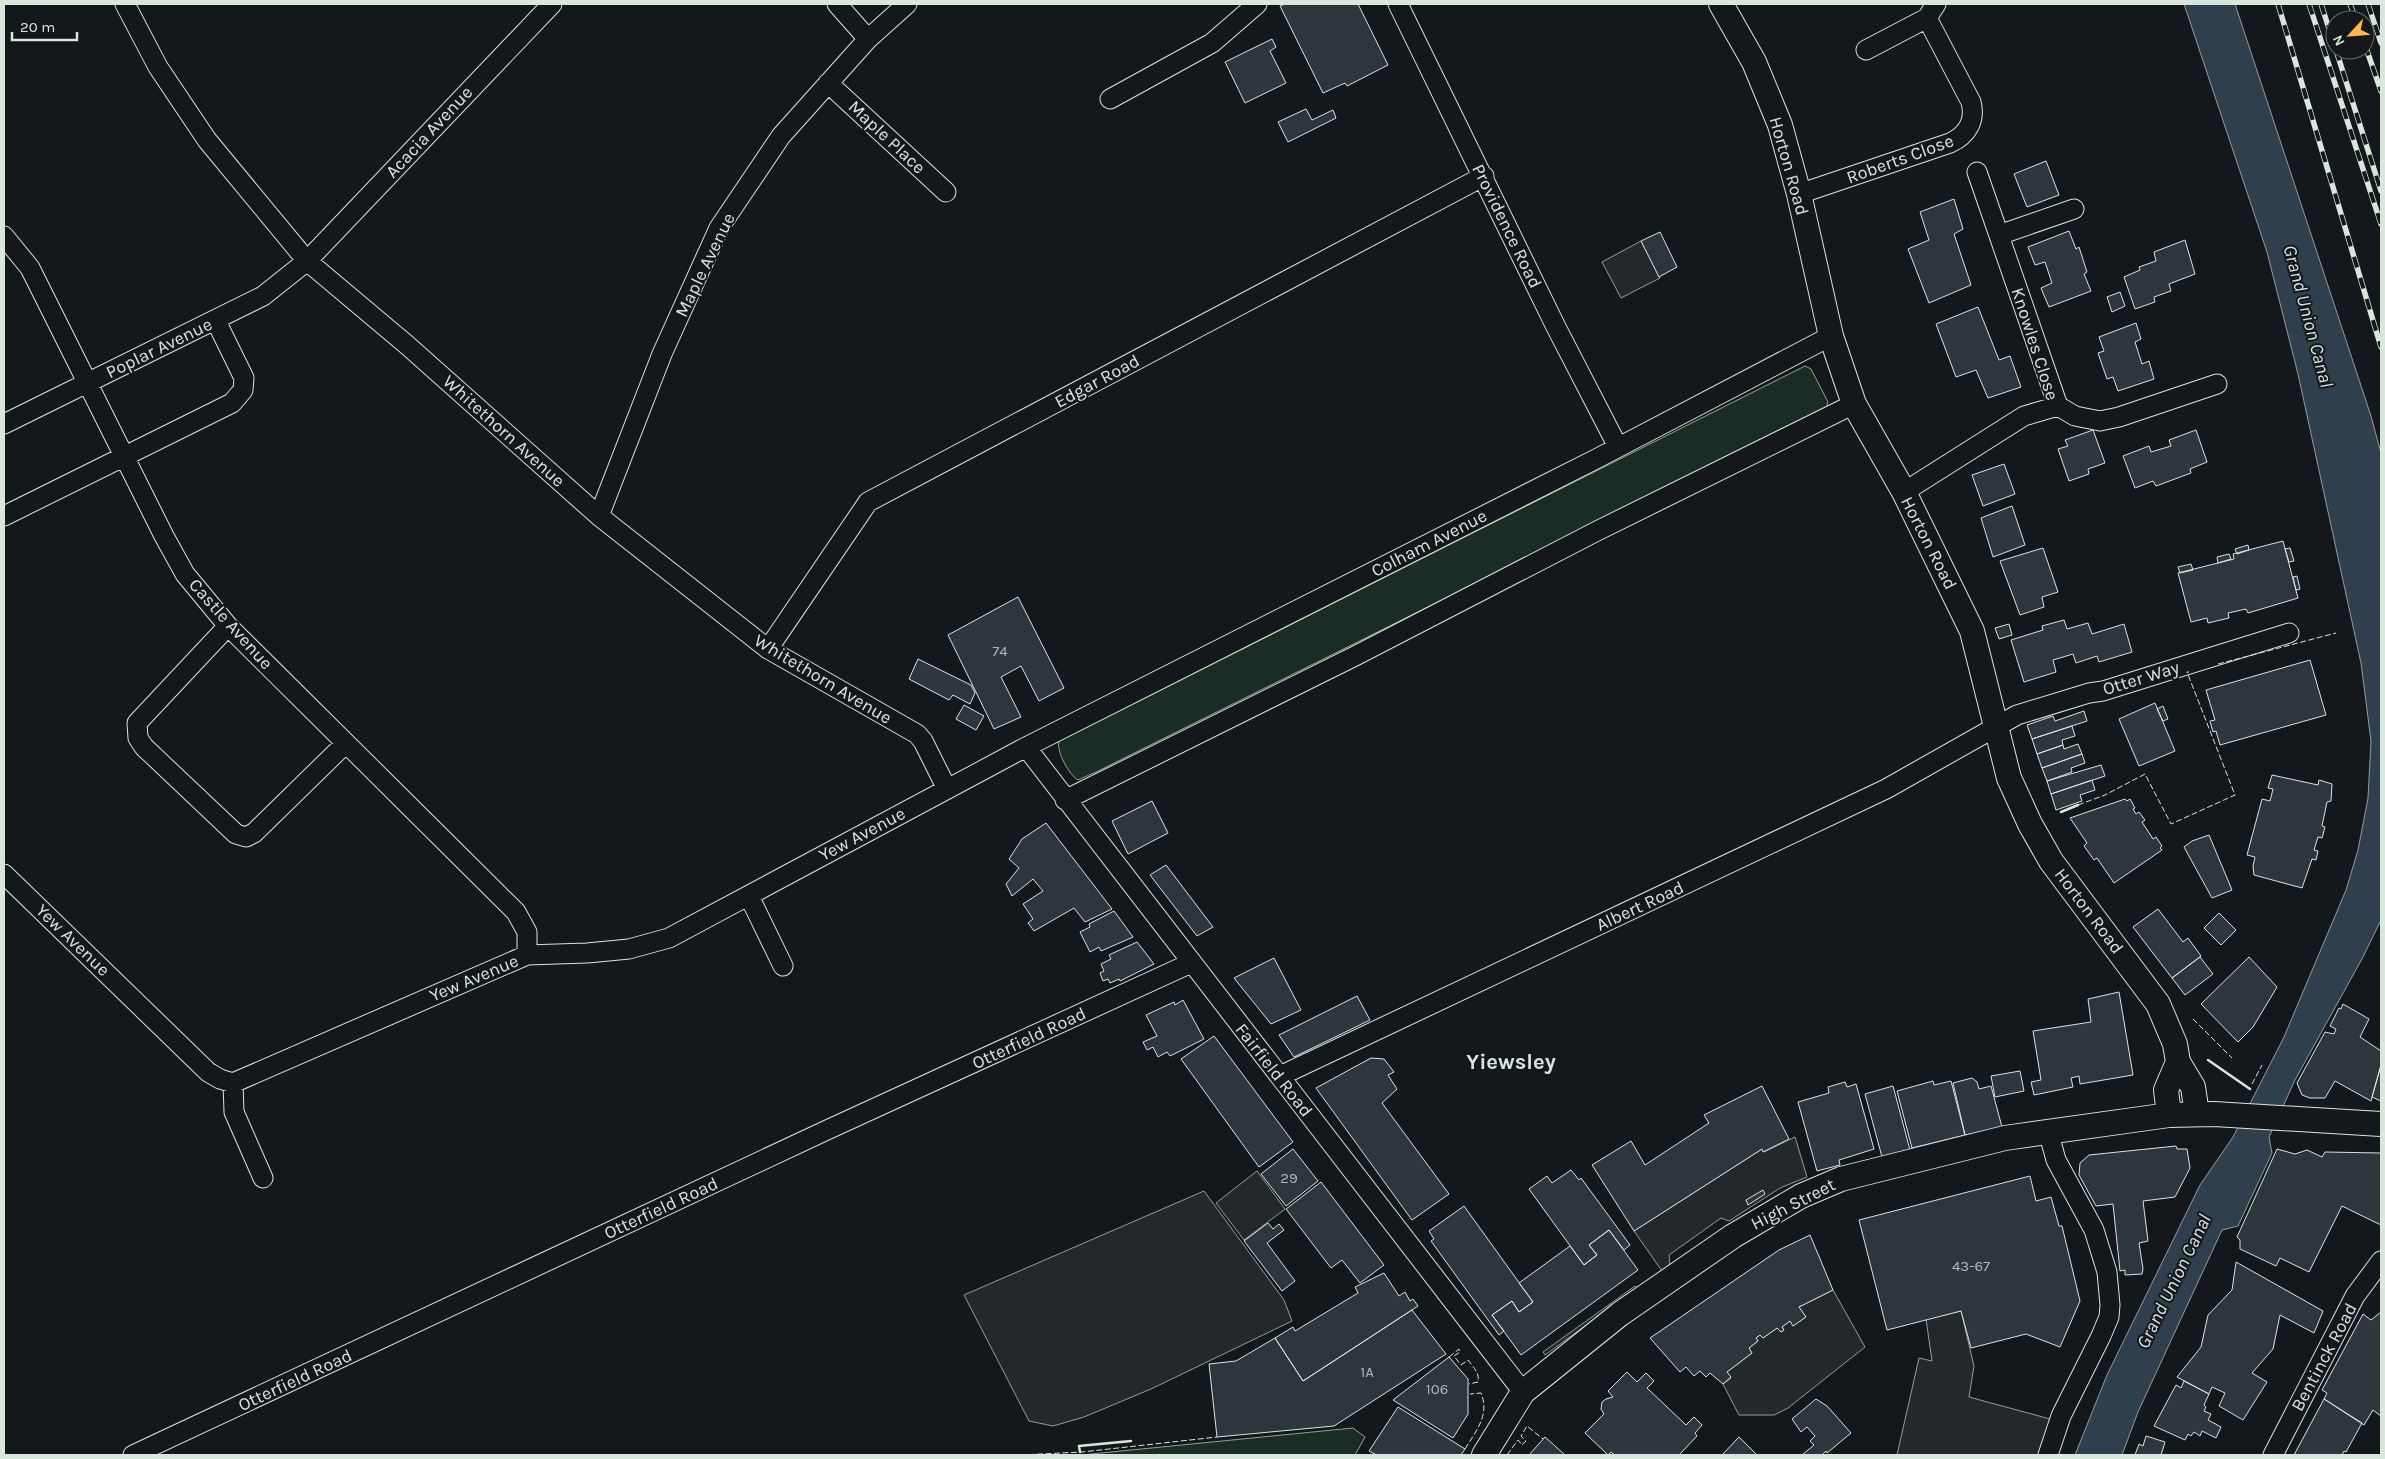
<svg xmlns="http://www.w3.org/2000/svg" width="2385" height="1459" font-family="Karla,sans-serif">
  <rect width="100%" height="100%" fill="#14181c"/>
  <path fill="#1a2d24" stroke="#939e99" d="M 1805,366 L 1811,369 L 1828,402 L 1826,409 L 1098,771 L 1078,780 C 1069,775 1056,751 1059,741 Z
    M 1635,1286 L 1637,1288 L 1545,1355 L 1543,1352 Z
    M 1353,1428 L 1365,1437 L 1355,1455 L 1081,1455 Z"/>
  <path fill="#24282b" stroke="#939e99" d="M 1641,241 L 1660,278 L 1621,298 L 1602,262 Z
    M 1795,1137 L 1807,1177 L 1780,1188 L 1729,1221 L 1721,1218 L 1669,1255 L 1670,1267 L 1662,1271 L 1634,1231 L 1762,1149 L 1764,1152 Z
    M 1257,1171 L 1285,1209 L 1244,1240 L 1216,1203 Z
    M 1204,1191 L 1284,1300 L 1292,1321 L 1151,1389 L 1084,1417 L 1053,1426 L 1029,1421 L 964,1295 Z
    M 1833,1290 L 1865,1347 L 1788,1408 L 1774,1415 L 1739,1415 L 1723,1384 L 1731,1378 L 1727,1372 L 1752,1353 L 1749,1348 L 1758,1341 L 1756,1338 L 1760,1335 L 1763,1338 L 1777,1328 L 1781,1332 L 1784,1330 L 1782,1327 L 1790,1321 L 1794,1325 L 1806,1317 L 1799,1307 Z
    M 1961,1311 L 1974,1366 L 1969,1397 L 2050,1419 L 2038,1455 L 1897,1455 L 1919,1358 L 1932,1361 L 1926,1319 Z"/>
  <path fill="#2f3f4d" stroke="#939e99" d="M 2184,4 L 2235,4 L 2371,416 L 2381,453 L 2381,920 L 2363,957 L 2295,1080 L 2269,1137 L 2272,1153 L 2238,1226 L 2222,1230 L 2138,1412 L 2122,1455 L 2075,1455 L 2107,1375 L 2200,1185 L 2233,1137 L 2284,1037 L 2346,890 L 2358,850 L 2368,798 L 2371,741 L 2361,663 L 2298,374 L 2267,252 Z"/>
  <path fill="#2c363c" stroke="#d8e6dc" d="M 1285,4 L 1358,4 L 1388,65 L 1347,86 L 1345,83 L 1323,93 L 1280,6 Z
    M 1272,39 L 1276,47 L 1270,51 L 1286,83 L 1245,103 L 1225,62 Z
    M 1306,109 L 1312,120 L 1333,110 L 1336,118 L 1288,142 L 1278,122 Z
    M 2046,161 L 2059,195 L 2027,207 L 2014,174 Z
    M 1954,199 L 1963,229 L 1954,234 L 1971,285 L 1929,303 L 1908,249 L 1929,240 L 1920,212 Z
    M 2069,231 L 2076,249 L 2079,247 L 2087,272 L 2084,274 L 2091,291 L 2049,307 L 2041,288 L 2052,283 L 2045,262 L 2035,265 L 2028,247 Z
    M 1660,232 L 1677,267 L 1659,277 L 1641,241 Z
    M 2185,240 L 2195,274 L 2169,284 L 2171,291 L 2154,297 L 2155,302 L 2135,309 L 2124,277 L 2140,270 L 2139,267 L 2156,261 L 2154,252 Z
    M 2120,292 L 2125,306 L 2112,312 L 2107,297 Z
    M 1978,307 L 1999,360 L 2010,356 L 2021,387 L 1988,398 L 1976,370 L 1956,377 L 1936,324 Z
    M 2136,323 L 2141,339 L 2135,342 L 2142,364 L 2149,361 L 2154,379 L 2118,391 L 2113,377 L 2107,379 L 2098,353 L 2104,351 L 2099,337 Z
    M 2093,430 L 2105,463 L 2088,469 L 2089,474 L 2069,481 L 2058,449 L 2068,446 L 2065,440 Z
    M 2196,430 L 2207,462 L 2190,469 L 2191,473 L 2156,486 L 2153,481 L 2135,488 L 2123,456 L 2149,446 L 2151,452 L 2171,446 L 2169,440 Z
    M 2004,464 L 2015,494 L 1983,506 L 1972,475 Z
    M 2012,506 L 2025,545 L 1993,557 L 1981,518 Z
    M 2283,541 L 2298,598 L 2248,613 L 2246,609 L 2228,613 L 2229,618 L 2208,623 L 2207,618 L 2191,622 L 2178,573 L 2234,559 L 2233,554 Z
    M 2248,545 L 2249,550 L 2237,554 L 2235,549 Z
    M 2043,548 L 2058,592 L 2042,597 L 2044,607 L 2020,615 L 2000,561 Z
    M 2290,548 L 2294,561 L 2289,562 L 2285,549 Z
    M 2229,554 L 2231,559 L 2218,563 L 2217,557 Z
    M 2191,564 L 2193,570 L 2180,573 L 2178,567 Z
    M 2297,576 L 2300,589 L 2296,590 L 2293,577 Z
    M 1018,597 L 1064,688 L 1039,701 L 1021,666 L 1001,677 L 1021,717 L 994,729 L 948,635 Z
    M 2064,620 L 2067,629 L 2088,623 L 2092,634 L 2124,624 L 2132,652 L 2099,662 L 2097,656 L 2076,663 L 2073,654 L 2053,660 L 2056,672 L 2024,682 L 2011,640 L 2043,630 L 2042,626 Z
    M 2009,624 L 2012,635 L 1999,639 L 1995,628 Z
    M 918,659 L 971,685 L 975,693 L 970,704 L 953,695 L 949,700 L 909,679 Z
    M 2310,660 L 2326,715 L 2220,745 L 2216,731 L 2213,732 L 2210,721 L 2215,720 L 2206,690 Z
    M 2155,703 L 2175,751 L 2139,766 L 2119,719 Z
    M 964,705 L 984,716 L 976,730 L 956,719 Z
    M 2163,706 L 2168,719 L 2163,721 L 2157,709 Z
    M 2084,711 L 2087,721 L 2032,739 L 2027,725 L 2053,716 L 2055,721 Z
    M 2072,726 L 2075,736 L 2062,740 L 2063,745 L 2037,754 L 2032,739 Z
    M 2078,744 L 2082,754 L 2042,768 L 2037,754 L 2063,745 L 2064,749 Z
    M 2082,754 L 2085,763 L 2071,768 L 2072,772 L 2047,781 L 2042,768 Z
    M 2101,765 L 2105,776 L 2051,794 L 2047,781 Z
    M 2272,775 L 2318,785 L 2319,780 L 2332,784 L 2331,801 L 2327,802 L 2322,826 L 2325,827 L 2322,838 L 2318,837 L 2314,850 L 2318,851 L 2316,860 L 2312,859 L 2302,888 L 2254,875 L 2253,866 L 2255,857 L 2247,855 L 2262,799 L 2270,801 L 2273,789 L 2268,788 Z
    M 2092,780 L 2095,790 L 2080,795 L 2082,801 L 2056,810 L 2051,794 Z
    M 2125,799 L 2127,801 L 2130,799 L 2135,808 L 2133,809 L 2136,814 L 2139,812 L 2145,820 L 2142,822 L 2153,839 L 2156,837 L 2162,846 L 2160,848 L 2162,850 L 2114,883 L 2097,858 L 2094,860 L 2084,846 L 2087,843 L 2070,818 Z
    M 1152,801 L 1168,833 L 1128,854 L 1112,821 Z
    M 1046,823 L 1112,909 L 1085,922 L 1074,908 L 1034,931 L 1028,923 L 1033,919 L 1023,904 L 1043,891 L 1033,879 L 1012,896 L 1006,884 L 1019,868 L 1009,859 L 1022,839 Z
    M 2209,835 L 2232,890 L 2212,898 L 2184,847 L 2192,841 Z
    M 1166,865 L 1213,927 L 1197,936 L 1150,875 Z
    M 2158,909 L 2183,942 L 2188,938 L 2201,956 L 2172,978 L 2133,927 Z
    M 1114,911 L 1133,937 L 1101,951 L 1099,947 L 1090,952 L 1080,932 L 1090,927 L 1089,924 Z
    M 2219,913 L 2236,930 L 2221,945 L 2204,928 Z
    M 1137,942 L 1154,964 L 1120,981 L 1119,979 L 1110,983 L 1108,979 L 1103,981 L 1100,973 L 1104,971 L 1101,964 L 1111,959 L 1109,955 Z
    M 2200,957 L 2213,974 L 2185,995 L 2172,978 Z
    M 2249,957 L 2277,987 L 2253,1027 L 2238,1042 L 2201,1004 Z
    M 1274,958 L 1301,1010 L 1271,1024 L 1234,978 Z
    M 2119,992 L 2133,1075 L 2080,1084 L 2079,1076 L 2071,1078 L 2073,1087 L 2034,1095 L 2031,1082 L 2041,1080 L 2033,1031 L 2091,1022 L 2088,999 Z
    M 1357,996 L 1370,1020 L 1294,1057 L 1279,1035 Z
    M 1183,1000 L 1204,1039 L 1170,1056 L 1167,1052 L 1158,1057 L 1153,1047 L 1147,1050 L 1143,1042 L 1157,1036 L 1146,1015 L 1174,1002 L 1175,1005 Z
    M 2343,1004 L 2369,1019 L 2360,1037 L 2381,1051 L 2381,1065 L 2371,1101 L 2335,1081 L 2325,1098 L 2310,1098 L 2302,1095 L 2297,1083 L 2325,1032 L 2334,1034 L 2336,1029 L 2330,1026 L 2339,1008 L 2341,1009 Z
    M 1214,1036 L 1293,1142 L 1259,1167 L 1181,1059 Z
    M 1371,1058 L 1384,1059 L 1394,1072 L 1388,1075 L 1397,1089 L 1382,1103 L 1449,1194 L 1412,1220 L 1316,1088 Z
    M 2381,1065 L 2381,1101 L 2372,1097 Z
    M 2020,1071 L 2024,1091 L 1995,1097 L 1991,1076 Z
    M 1972,1078 L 1977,1082 L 1979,1089 L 1991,1086 L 2002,1127 L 1965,1135 L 1953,1083 Z
    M 1933,1081 L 1934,1085 L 1951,1081 L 1965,1135 L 1912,1148 L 1897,1091 Z
    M 1845,1082 L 1847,1087 L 1856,1084 L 1874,1149 L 1839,1160 L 1840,1165 L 1817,1171 L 1798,1102 L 1829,1093 L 1828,1087 Z
    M 1762,1086 L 1789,1139 L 1763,1152 L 1762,1149 L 1634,1231 L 1592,1165 L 1631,1141 L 1645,1165 L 1709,1123 L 1704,1115 Z
    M 1893,1086 L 1910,1150 L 1882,1157 L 1865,1094 Z
    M 2176,1146 L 2177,1149 L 2187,1149 L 2190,1168 L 2175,1197 L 2143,1201 L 2148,1241 L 2139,1243 L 2143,1269 L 2142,1274 L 2125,1275 L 2125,1270 L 2120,1271 L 2113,1204 L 2096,1206 L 2079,1175 L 2080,1163 L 2089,1155 Z
    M 1293,1149 L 1318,1181 L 1286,1206 L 1261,1174 Z
    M 2277,1149 L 2295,1154 L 2307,1150 L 2322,1157 L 2325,1152 L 2381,1153 L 2381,1225 L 2342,1206 L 2309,1272 L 2280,1258 L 2276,1266 L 2240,1249 L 2240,1240 L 2237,1237 Z
    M 1571,1170 L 1579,1180 L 1581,1178 L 1630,1245 L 1624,1250 L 1609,1230 L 1589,1245 L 1597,1255 L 1584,1265 L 1529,1189 L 1547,1176 L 1552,1183 Z
    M 2030,1176 L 2036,1201 L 2051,1197 L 2059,1226 L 2062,1226 L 2080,1301 L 2060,1347 L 2026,1334 L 1971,1348 L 1961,1311 L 1887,1330 L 1859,1220 Z
    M 1321,1182 L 1384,1265 L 1360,1283 L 1342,1260 L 1331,1268 L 1286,1209 Z
    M 1763,1190 L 1765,1194 L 1748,1205 L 1746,1200 Z
    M 1464,1206 L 1533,1302 L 1519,1312 L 1512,1301 L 1492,1315 L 1504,1331 L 1499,1335 L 1431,1241 L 1434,1239 L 1429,1231 Z
    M 1268,1223 L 1273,1229 L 1279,1224 L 1284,1230 L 1267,1243 L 1295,1281 L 1282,1291 L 1244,1241 Z
    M 1609,1230 L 1638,1270 L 1521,1355 L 1492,1315 L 1512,1301 L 1519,1312 L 1533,1302 L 1519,1283 L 1570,1246 L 1584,1265 L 1597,1255 L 1589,1245 Z
    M 1810,1235 L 1833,1290 L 1799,1307 L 1806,1317 L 1793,1326 L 1790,1321 L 1782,1327 L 1784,1330 L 1781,1332 L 1777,1328 L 1763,1338 L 1760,1335 L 1756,1338 L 1758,1341 L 1749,1348 L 1752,1353 L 1727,1372 L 1731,1377 L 1723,1384 L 1710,1373 L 1706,1377 L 1700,1371 L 1694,1376 L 1686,1367 L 1680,1372 L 1650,1338 L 1779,1250 Z
    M 2236,1262 L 2323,1311 L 2314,1333 L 2280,1315 L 2273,1349 L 2252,1373 L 2267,1382 L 2243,1420 L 2219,1406 L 2225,1393 L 2212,1387 L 2209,1394 L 2177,1377 L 2201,1347 L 2208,1315 L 2232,1290 Z
    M 1384,1273 L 1399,1296 L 1405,1292 L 1410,1301 L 1413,1299 L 1418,1306 L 1303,1381 L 1275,1338 L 1293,1327 L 1295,1331 L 1358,1293 L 1355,1287 Z
    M 1412,1310 L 1446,1354 L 1334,1426 L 1217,1437 L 1209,1364 L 1236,1361 L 1275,1338 L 1303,1381 Z
    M 2381,1312 L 2381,1416 L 2373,1410 L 2364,1425 L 2324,1399 L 2327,1393 L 2322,1390 L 2363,1314 L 2371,1320 Z
    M 1449,1357 L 1468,1379 L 1468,1414 L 1453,1438 L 1393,1400 Z
    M 1627,1372 L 1637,1382 L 1646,1373 L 1654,1381 L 1647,1388 L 1686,1425 L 1694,1417 L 1702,1425 L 1695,1433 L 1697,1436 L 1679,1455 L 1615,1455 L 1611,1452 L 1608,1455 L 1585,1433 L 1604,1414 L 1601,1409 L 1602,1402 L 1606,1399 L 1613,1397 L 1608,1391 Z
    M 2184,1381 L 2209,1394 L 2204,1405 L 2206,1407 L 2204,1411 L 2211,1414 L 2208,1420 L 2221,1427 L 2216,1438 L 2202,1431 L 2200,1436 L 2194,1432 L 2191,1436 L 2188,1434 L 2185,1440 L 2154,1426 L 2176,1385 L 2181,1388 Z
    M 1816,1399 L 1827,1406 L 1851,1433 L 1827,1453 L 1826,1451 L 1822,1455 L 1802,1455 L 1814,1445 L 1810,1441 L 1815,1436 L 1807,1427 L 1801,1432 L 1792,1419 Z
    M 2324,1399 L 2362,1423 L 2346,1452 L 2344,1451 L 2342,1455 L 2294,1455 Z
    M 1398,1407 L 1465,1449 L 1461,1455 L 1377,1455 L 1369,1451 Z
    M 2146,1436 L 2165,1442 L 2161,1455 L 2135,1455 L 2139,1444 L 2143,1446 Z
    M 1545,1437 L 1565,1455 L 1529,1455 Z
    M 1739,1437 L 1757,1455 L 1722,1455 Z"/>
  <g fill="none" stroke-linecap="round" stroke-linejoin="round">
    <defs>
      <path id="minor" d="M 125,4 L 158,67 L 207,140 L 307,261 L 407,345 L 599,516 L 768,649 L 917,734 L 923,741 L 947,789
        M 837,4 L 868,39
        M 1398,4 L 1556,327 L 1618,447
        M 1866,50 L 1927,18 L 1936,4
        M 828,83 L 946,192
        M 1110,99 L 1212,43 L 1257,4
        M 1977,172 L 2058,406
        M 1799,194 L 1950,143 C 1967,135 1976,121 1971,102 L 1927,18
        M 1999,235 L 2074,209
        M 4,236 L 30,268 L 164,536 L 185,574 L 228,626 L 516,912 L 527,932 L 527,955
        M 2058,406 L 2075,416 L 2100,421 L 2119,417 L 2217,384
        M 4,424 L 263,296 L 307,261 L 552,4
        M 1904,492 L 2024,416 L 2058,406
        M 4,516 L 232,403 L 243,390 L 244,378 L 216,321
        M 599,516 L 662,354 L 719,228 L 781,136 L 868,39 L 907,4
        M 228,626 L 137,723 L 138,738 L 144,747 L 236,834 L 246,837 L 254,833 L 345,744
        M 768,649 L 868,502 L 1484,176
        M 1026,747 L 1523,1392
        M 1065,800 L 1355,656 L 1597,531 L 1854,404
        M 4,874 L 208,1072 L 220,1079 L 233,1083 L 527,955 L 587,953 L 629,949 L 669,938 L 1026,747 L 1596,459 L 1831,336
        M 749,896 L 783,966
        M 1280,1076 L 1886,789 L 2017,715 L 2089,693 L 2103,691 L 2289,633
        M 233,1083 L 234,1112 L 263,1178
        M 2048,1131 L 2056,1160 L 2094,1230 L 2107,1272 L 2110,1305 L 2109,1317 L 2101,1336 L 2061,1416 L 2048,1455
        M 133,1455 L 827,1130 L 1191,963
        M 2273,1455 L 2355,1296 L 2381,1261"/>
      <path id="tertiary" d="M 1721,4 L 1754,62 L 1780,125 L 1799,194 L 1831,336 L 1854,404 L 1904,492 L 1972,631 L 2009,778 L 2030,824 L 2051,861 L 2158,1004 L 2175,1044 L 2178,1062 L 2193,1087 L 2197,1114
        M 2169,1115 L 2166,1090 L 2178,1062
        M 1484,1455 L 1523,1392 L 1620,1314 L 1733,1236 L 1801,1196 L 1841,1179 L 2005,1138 L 2169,1115 L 2214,1114 L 2381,1124"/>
    </defs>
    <use href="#minor" stroke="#d8e6dc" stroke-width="21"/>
    <use href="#tertiary" stroke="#d8e6dc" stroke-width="26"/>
    <use href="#minor" stroke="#14181c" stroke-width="19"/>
    <use href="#tertiary" stroke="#14181c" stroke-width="24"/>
    <defs>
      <path id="rail" d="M 2278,4 L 2381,347
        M 2309,4 L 2381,224
        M 2321,4 L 2335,47
        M 2350,4 L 2356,20
        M 2368,4 L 2381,43
        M 2365,45 L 2381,91
        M 2336,50 L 2381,191"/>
    </defs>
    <use href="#rail" stroke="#d8e6dc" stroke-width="5.5"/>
    <use href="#rail" stroke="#14181c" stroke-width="4" stroke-dasharray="11" stroke-linecap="butt"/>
    <path stroke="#d8e6dc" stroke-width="1" stroke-dasharray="6 2.5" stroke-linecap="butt" d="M 2218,664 L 2336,633
      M 2078,805 L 2105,795 L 2145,774 L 2171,824 L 2235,795 L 2187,672 L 2189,672
      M 2193,1019 L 2232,1058
      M 2252,1084 L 2262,1065
      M 1449,1357 L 1459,1349 L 1460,1352 L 1454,1356 L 1461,1365 L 1468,1360 C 1473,1367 1480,1373 1478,1382 L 1469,1384
      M 1465,1449 C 1476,1431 1490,1415 1481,1393 L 1470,1394
      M 1020,1455 L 1082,1452 L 1217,1437
      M 1507,1455 L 1518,1440 L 1522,1445 L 1526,1441 L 1521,1436 L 1527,1426 L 1543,1439"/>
    <path stroke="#d8e6dc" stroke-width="2.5" d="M 2061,812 L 2078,805
      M 2208,1060 L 2250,1089
      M 1080,1452 L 1079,1446 L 1131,1441"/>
  </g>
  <g text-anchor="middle" stroke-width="4" stroke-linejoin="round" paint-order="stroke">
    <g font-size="15" fill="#adbab4">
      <text x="1000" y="656">74</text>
      <text x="1289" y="1183">29</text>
      <text x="1971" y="1271">43-67</text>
      <text x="1367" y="1377">1A</text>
      <text x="1437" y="1394">106</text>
    </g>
    <g font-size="18" fill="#d8e6dc" stroke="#14181c">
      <text transform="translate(429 132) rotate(-47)" y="6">Acacia Avenue</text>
      <text transform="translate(887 137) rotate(43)" y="6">Maple Place</text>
      <text transform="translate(1900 159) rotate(-20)" y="6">Roberts Close</text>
      <text transform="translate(1789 166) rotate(74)" y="6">Horton Road</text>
      <text transform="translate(1507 226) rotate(64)" y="6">Providence Road</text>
      <text transform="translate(705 265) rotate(-64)" y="6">Maple Avenue</text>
      <text transform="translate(2035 344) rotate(72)" y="6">Knowles Close</text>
      <text transform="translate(159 348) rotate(-26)" y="6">Poplar Avenue</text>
      <text transform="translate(1097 381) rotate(-28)" y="6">Edgar Road</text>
      <text transform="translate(504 431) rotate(42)" y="6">Whitethorn Avenue</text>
      <text transform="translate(1429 543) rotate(-27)" y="6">Colham Avenue</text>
      <text transform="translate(1929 543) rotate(63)" y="6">Horton Road</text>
      <text transform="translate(231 624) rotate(48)" y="6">Castle Avenue</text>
      <text transform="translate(2141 678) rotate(-17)" y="6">Otter Way</text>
      <text transform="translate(823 679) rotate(31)" y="6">Whitethorn Avenue</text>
      <text transform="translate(862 834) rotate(-28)" y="6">Yew Avenue</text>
      <text transform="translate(1640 906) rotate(-25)" y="6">Albert Road</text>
      <text transform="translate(2089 911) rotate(53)" y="6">Horton Road</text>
      <text transform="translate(73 940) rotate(44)" y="6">Yew Avenue</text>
      <text transform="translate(474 978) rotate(-23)" y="6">Yew Avenue</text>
      <text transform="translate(1029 1038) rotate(-25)" y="6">Otterfield Road</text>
      <text transform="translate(1274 1070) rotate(52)" y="6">Fairfield Road</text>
      <text transform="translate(1793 1204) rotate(-27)" y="6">High Street</text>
      <text transform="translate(661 1208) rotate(-25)" y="6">Otterfield Road</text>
      <text transform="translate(2324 1357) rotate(-62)" y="6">Bentinck Road</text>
      <text transform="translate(295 1380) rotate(-25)" y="6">Otterfield Road</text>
    </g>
    <g font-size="19" font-style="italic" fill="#d8e6dc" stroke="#14181c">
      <text transform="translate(2309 316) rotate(75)" y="7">Grand Union Canal</text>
      <text transform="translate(2173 1281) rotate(-64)" y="7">Grand Union Canal</text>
    </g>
    <g font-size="22" font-weight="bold" fill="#d8e6dc" stroke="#14181c">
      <text x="1511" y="1069">Yiewsley</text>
    </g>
  </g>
  <rect width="2385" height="1459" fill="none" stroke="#d8e6dc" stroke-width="10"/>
  <g transform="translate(2350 35) rotate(244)"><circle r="24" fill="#14181c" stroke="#626a69"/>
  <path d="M0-4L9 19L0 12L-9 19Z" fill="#ffb74d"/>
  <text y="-8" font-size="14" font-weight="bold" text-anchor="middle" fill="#d8e6dc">N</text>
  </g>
  <path d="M12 32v8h65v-8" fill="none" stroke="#d8e6dc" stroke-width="2.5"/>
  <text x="20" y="32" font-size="15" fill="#d8e6dc" stroke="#14181c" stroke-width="4" paint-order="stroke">20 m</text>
</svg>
